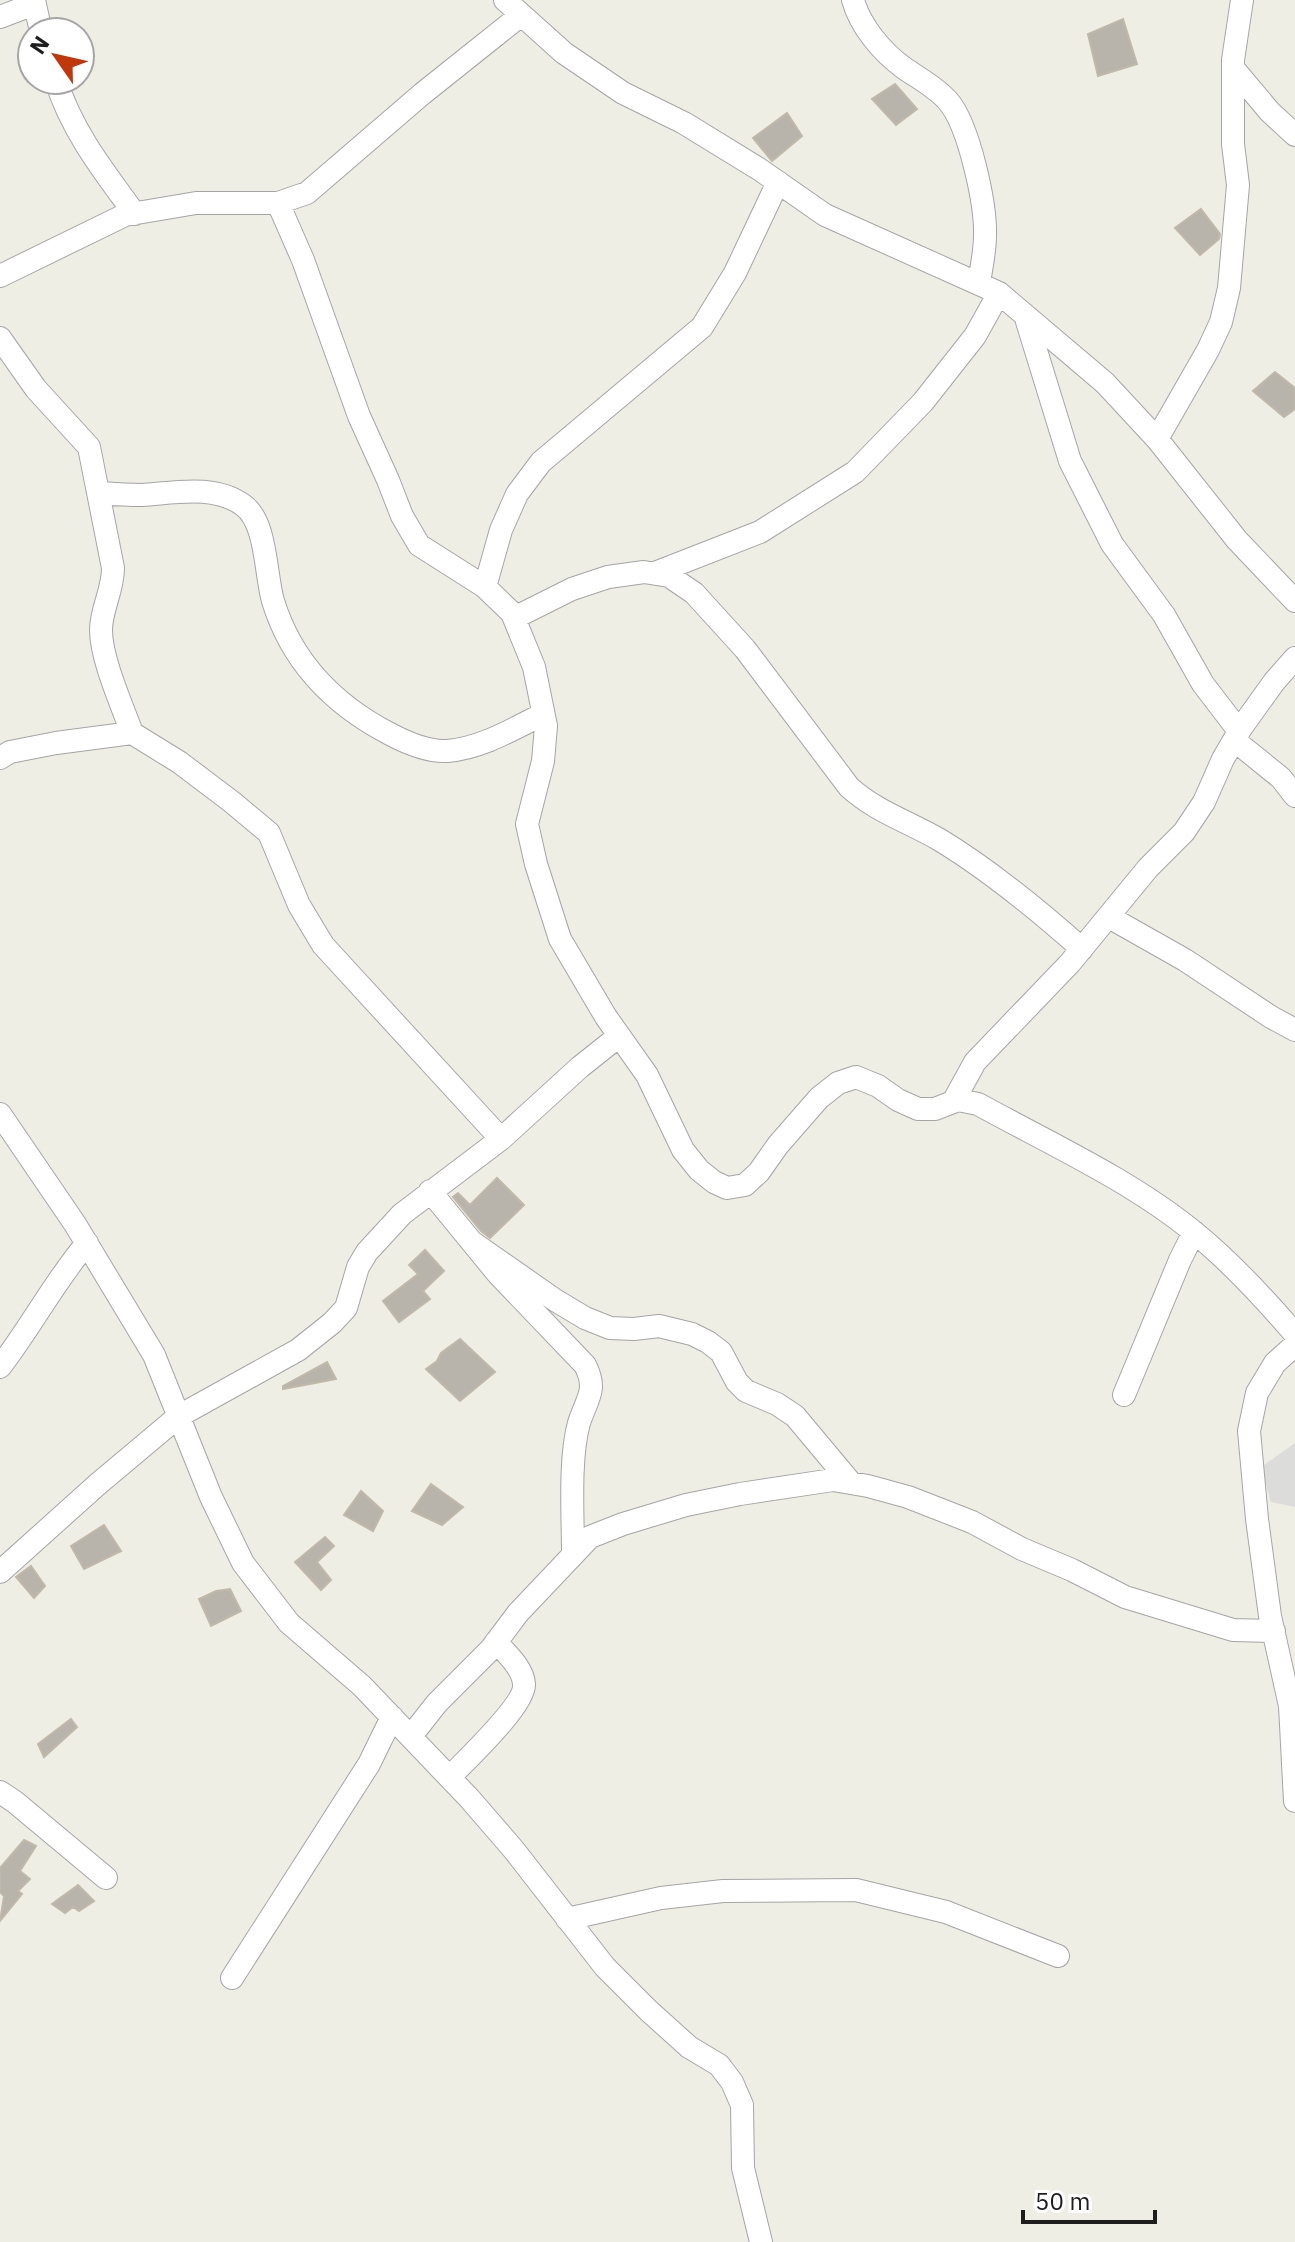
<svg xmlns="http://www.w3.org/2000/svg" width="1295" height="2242" font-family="'IBM Plex Sans',sans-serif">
  <rect width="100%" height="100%" fill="#efeee5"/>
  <path fill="#dcdcdb" d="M 1295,1443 L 1295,1507 L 1271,1502 L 1261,1467 Z"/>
  <path fill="#b8b4ab" stroke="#c0b8a8" stroke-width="2" d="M 1123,19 L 1137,64 L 1098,76 L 1088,34 Z
    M 895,84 L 917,109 L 896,125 L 872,99 Z
    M 787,113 L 802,136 L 772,161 L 753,138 Z
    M 1201,209 L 1220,234 L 1219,239 L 1200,255 L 1175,228 Z
    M 1275,372 L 1295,388 L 1295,409 L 1284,417 L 1253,391 Z
    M 497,1178 L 524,1205 L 490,1238 L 481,1231 L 453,1197 L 458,1193 L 470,1205 Z
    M 425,1250 L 444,1271 L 423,1291 L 430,1299 L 399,1322 L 383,1301 L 418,1274 L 409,1265 Z
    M 460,1339 L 495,1372 L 460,1401 L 426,1369 L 437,1361 L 441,1353 Z
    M 327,1362 L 336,1379 L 283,1389 L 283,1386 Z
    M 431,1484 L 463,1507 L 442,1525 L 412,1511 Z
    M 361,1491 L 383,1511 L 373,1531 L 344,1515 Z
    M 104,1525 L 121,1551 L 84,1569 L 71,1546 Z
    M 325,1537 L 334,1546 L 317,1562 L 331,1580 L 321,1590 L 295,1562 Z
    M 31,1566 L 45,1586 L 34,1598 L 16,1577 Z
    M 230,1589 L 241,1611 L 211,1626 L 199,1599 L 216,1591 Z
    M 71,1719 L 77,1727 L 44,1757 L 38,1744 Z
    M 24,1840 L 36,1846 L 20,1871 L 30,1879 L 18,1891 L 22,1894 L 0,1921 L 4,1896 L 0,1892 L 0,1868 Z
    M 78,1885 L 94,1901 L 79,1911 L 73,1907 L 65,1913 L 52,1904 Z"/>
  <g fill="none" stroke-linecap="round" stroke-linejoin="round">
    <defs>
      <path id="minor" d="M 34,0 L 41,32
        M 505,0 L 564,53 L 623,93 L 684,123 L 759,169 L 825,215 L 999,293 L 1105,383 L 1157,439 L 1237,540 L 1295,601
        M 853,0 C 860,26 882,52 904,68 C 918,78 936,87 948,101 C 969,125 986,204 985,236 C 985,252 981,268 979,284
        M 0,17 L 34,4
        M 1233,68 L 1270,112 L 1295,135
        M 56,80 C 71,130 104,172 135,214
        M 278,203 L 303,260 L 359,416 L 388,480 L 402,516 L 419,545 L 485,587 L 512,613 L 514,618 L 534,667 L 546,726 L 543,761 L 527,824 L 536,864 L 560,939 L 606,1017 L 647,1075 L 683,1150 L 699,1170 L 714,1182 L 727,1188 L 745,1185 L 759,1172 L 778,1145 L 819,1098 L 838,1083 L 856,1077 L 878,1086 L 898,1100 L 918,1109 L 935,1109 L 958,1100 L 978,1104 C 1049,1143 1132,1181 1195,1233 C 1232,1263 1264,1298 1295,1334
        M 0,276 L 125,215 L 196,203 L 278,203 L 307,193 L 422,94 L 521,15
        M 1025,315 L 1070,461 L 1112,544 L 1164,615 L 1203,684 L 1239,731
        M 0,338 L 36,389 L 89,447 L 113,568 C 113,591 101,609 101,630 C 101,659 122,705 132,733
        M 1157,439 L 1208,350 L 1221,322 L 1229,288 L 1238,185 L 1233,144 L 1233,60 L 1242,0
        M 99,493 C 113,494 128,495 142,495 C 174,493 214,484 243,505 C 267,522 265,573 273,601 C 292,663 334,705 390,734 C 407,743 427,752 447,751 C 482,748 513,729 543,714
        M 655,573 L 760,532 L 855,472 L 923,402 L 975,336 L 999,293
        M 485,587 L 501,530 L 517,494 L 541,462 L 702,327 L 735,273 L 778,182
        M 514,618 L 572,589 L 608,577 L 644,572 L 669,576 L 694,593 L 745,649 L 849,787 C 875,811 909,822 940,840 C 991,871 1037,909 1082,949
        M 1234,740 L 1281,778 L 1295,796
        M 0,758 L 10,752 L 56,743 L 132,733 L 179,762 L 232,802 L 269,833 L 299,905 L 323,945 L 501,1139
        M 1109,917 L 1185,960 L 1271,1017 L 1295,1030
        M 953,1102 L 975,1062 L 1070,963 L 1148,868 L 1184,832 L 1204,802 L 1223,759 L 1241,728 L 1274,682 L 1295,658
        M 0,1114 L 75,1224 L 154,1355 L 211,1497 L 243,1563 L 289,1623 L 362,1686 L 469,1798 L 514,1850 L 605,1967 L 649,2011 L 689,2047 L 719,2065 L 732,2082 L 742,2105 L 743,2168 L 761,2242
        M 430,1191 L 498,1274 L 585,1365 C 598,1390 587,1398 579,1423 C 569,1458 573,1517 573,1554
        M 472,1242 L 555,1300 L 585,1318 L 610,1328 L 634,1329 L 659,1326 L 692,1334 L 708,1342 L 721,1352 L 737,1382 L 746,1391 L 777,1404 L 795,1416 L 851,1483
        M 1295,1345 L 1275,1363 L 1257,1393 L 1249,1431 L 1257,1519 L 1270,1616 L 1290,1706 L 1295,1801
        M 0,1367 C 31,1327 54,1282 87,1243
        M 1124,1395 L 1180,1260 L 1194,1232
        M 0,1572 L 98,1484 L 179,1416 L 298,1350 L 332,1323 L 346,1308 L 358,1267 L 367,1252 L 402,1214 L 501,1139 L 580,1067 L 619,1036
        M 411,1736 L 437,1703 L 491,1649 L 518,1613 L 590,1537 L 623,1524 L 686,1505 L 740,1494 L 833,1480 L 868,1486 L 908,1497 L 972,1522 L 1022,1549 L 1072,1570 L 1125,1597 L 1233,1630 L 1274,1631
        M 450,1777 C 465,1761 526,1704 524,1684 C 523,1668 506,1653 496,1642
        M 0,1792 L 15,1802 L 106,1878
        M 567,1919 L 661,1898 L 723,1891 L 856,1890 L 946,1912 L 1058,1956
        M 232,1978 L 369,1764 L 392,1717"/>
    </defs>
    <use href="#minor" stroke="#a5a5a5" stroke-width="24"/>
    <use href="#minor" stroke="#fff" stroke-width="22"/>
  </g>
  <g transform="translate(56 56) rotate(304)"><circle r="38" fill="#ffffff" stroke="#a5a5a5" stroke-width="2"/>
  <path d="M0-6L14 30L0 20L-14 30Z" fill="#c2360b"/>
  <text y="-12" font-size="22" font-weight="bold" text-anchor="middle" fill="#1e1e1e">N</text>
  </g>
  <path d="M1023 2210v12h132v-12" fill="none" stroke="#1e1e1e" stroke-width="4"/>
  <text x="1035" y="2210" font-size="24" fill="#1e1e1e" stroke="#ffffff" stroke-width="6" paint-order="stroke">50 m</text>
</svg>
